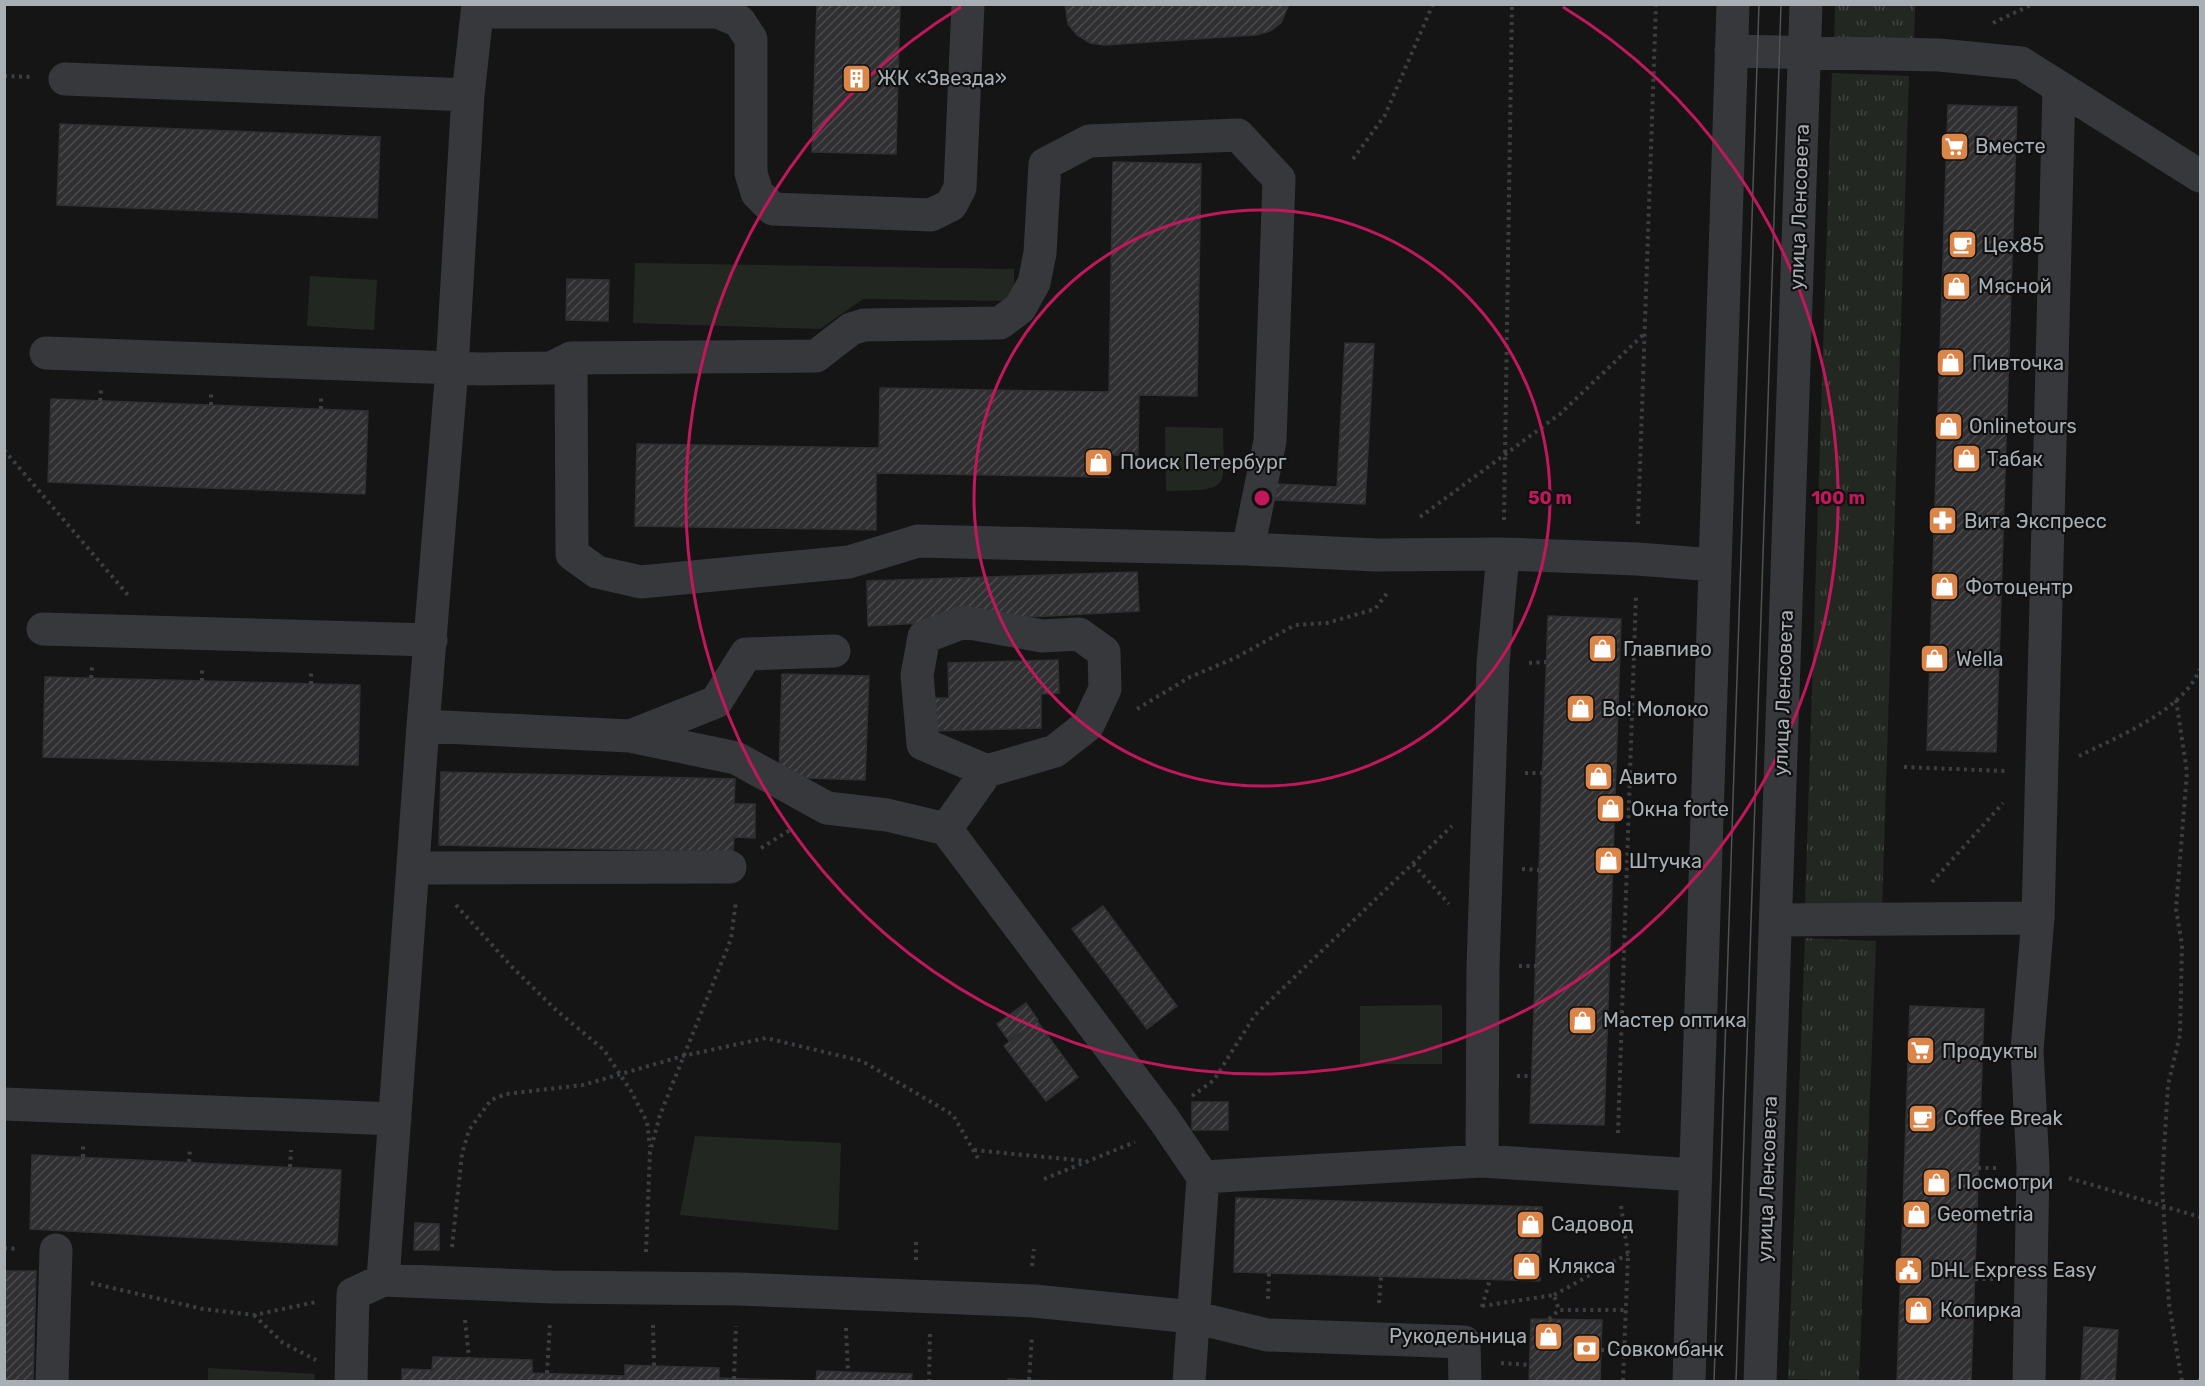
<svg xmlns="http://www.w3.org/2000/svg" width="2205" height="1386" font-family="Rubik,sans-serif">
  <defs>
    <pattern id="grass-tufts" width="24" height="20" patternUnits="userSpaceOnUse" patternTransform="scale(1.5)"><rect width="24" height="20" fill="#222821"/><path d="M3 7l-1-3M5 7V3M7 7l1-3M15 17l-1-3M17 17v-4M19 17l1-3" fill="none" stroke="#3f453f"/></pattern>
    <pattern id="building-hatch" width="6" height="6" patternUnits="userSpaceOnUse" patternTransform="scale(1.5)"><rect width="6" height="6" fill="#303032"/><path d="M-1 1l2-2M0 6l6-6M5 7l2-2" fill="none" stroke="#4b4b4d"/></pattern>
  </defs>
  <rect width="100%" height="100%" fill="#151516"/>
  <path fill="url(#grass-tufts)" d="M 1835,5 L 1915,5 L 1914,45 L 1834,42 Z
    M 1832,73 L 1909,76 L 1882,909 L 1805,906 Z
    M 1805,938 L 1876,941 L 1859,1381 L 1788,1379 Z"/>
  <path fill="#222821" d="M 635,263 L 1014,269 L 1014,301 L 863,299 L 820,329 L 633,323 Z
    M 310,276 L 377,280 L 374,330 L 307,326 Z
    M 1165,427 L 1223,428 C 1224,491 1232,490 1166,491 Z
    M 1442,1005 L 1442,1064 L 1360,1064 L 1360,1006 Z
    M 695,1136 L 841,1143 L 838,1230 L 680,1215 Z
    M 208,1368 L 315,1374 L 314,1381 L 208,1381 Z"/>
  <path fill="url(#building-hatch)" stroke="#2f3032" stroke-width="1.5" d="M 817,4 L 900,4 L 896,154 L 812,152 Z
    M 1065,4 L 1289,4 L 1281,23 L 1270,31 L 1256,35 L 1104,45 L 1090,43 L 1077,35 L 1068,24 Z
    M 1948,105 L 2017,107 L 1996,752 L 1927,750 Z
    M 60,124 L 380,137 L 377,218 L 57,205 Z
    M 1113,162 L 1201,164 L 1197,396 L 1139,395 L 1138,455 L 1110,455 L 1109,477 L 876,473 L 876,530 L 635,526 L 637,444 L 879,448 L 880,388 L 1109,392 Z
    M 567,279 L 609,280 L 608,321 L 566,320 Z
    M 1345,343 L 1374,344 L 1365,504 L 1275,500 L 1277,484 L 1337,487 Z
    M 51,399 L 368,411 L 365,494 L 48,482 Z
    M 1137,572 L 1139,611 L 868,626 L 867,581 Z
    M 1548,616 L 1621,619 L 1604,1125 L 1530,1123 Z
    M 1058,660 L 1059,693 L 1041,694 L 1041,728 L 931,731 L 931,698 L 949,698 L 948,663 Z
    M 782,674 L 869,676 L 865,780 L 779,777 Z
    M 45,677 L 360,685 L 358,765 L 43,757 Z
    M 441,772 L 735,779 L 734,804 L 755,804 L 755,838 L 734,837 L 733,852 L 439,845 Z
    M 1103,906 L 1177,1006 L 1147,1029 L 1072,929 Z
    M 1026,1003 L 1038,1020 L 1009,1041 L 997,1024 Z
    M 1910,1006 L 1984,1009 L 1971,1382 L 1897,1382 Z
    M 1037,1021 L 1078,1077 L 1046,1101 L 1004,1046 Z
    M 1192,1102 L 1228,1102 L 1228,1130 L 1192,1130 Z
    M 32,1155 L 341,1170 L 337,1245 L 30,1229 Z
    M 1236,1198 L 1542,1207 L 1540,1281 L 1234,1272 Z
    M 415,1223 L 439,1224 L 439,1250 L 414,1250 Z
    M 4,1271 L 36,1271 L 33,1382 L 4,1382 Z
    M 1531,1319 L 1602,1320 L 1600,1382 L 1529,1382 Z
    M 2084,1327 L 2118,1330 L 2115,1382 L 2081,1382 Z
    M 433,1357 L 532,1360 L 532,1373 L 625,1376 L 625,1365 L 719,1368 L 719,1378 L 816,1381 L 817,1371 L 912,1374 L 911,1382 L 402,1382 L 402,1369 L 432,1370 Z
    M 1008,1379 L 1029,1380 L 1092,1382 L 1008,1382 Z"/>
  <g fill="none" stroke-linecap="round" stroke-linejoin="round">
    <path stroke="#3c3f41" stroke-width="4" stroke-dasharray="3 4.5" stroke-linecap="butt" d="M 2200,4 L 2200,10
      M 1993,23 L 2033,4
      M 4,76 L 31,77
      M 1353,159 L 1385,115 L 1433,4
      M 100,401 L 101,390
      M 211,405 L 211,394
      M 321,409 L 321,398
      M 4,450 L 128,595
      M 1420,517 L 1560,414 L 1644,334
      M 1504,520 L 1512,4
      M 1638,524 L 1656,4
      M 1529,663 L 1546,662
      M 91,678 L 92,667
      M 202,681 L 202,670
      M 311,684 L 311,673
      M 2176,700 L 2187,772 L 2176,909 L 2182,945 L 2180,1035 L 2168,1085 L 2162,1183 L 2169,1304 L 2182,1382
      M 1137,709 L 1190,677 L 1235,658 L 1295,625 L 1327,623 L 1375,609 L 1388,592
      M 2079,756 C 2117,737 2183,711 2200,669
      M 1904,767 L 2005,771
      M 1525,773 L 1542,773
      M 761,848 L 790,830
      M 1413,864 L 1449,904
      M 1522,869 L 1539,870
      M 1932,882 L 2003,803
      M 456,905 L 512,967 L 556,1010 L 604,1050 L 631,1091 L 647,1122 L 650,1147
      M 1519,966 L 1536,966
      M 1517,1076 L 1532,1076
      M 1192,1096 L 1214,1080 L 1255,1015 L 1452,826
      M 1618,1133 L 1636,594
      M 974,1150 L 1086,1161
      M 83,1157 L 83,1143
      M 189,1162 L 190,1148
      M 290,1167 L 291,1150
      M 1978,1168 L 1997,1168
      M 2069,1178 L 2200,1217
      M 1044,1179 L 1135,1142
      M 1621,1206 L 1628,1254 L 1623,1382
      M 452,1247 L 462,1154 L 469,1130 L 491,1100 L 506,1094 L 583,1085 L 683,1056 L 766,1038 L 862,1061 L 953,1115 L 980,1162
      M 4,1248 L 19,1249
      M 646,1252 L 650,1152 L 660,1115 L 731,939 L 736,901
      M 916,1260 L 916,1241
      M 1032,1266 L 1034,1249
      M 1975,1279 L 1995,1279
      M 91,1283 L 203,1309 L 254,1315 L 316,1302
      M 1554,1295 L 1628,1254
      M 1268,1299 L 1269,1273
      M 1379,1303 L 1381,1277
      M 1482,1306 L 1554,1295 L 1559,1310 L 1625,1310
      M 1482,1307 L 1490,1279
      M 254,1315 L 283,1343 L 316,1360
      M 1549,1319 L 1559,1310
      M 465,1320 L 469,1358
      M 653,1325 L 654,1366
      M 846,1328 L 848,1372
      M 1601,1350 L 1624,1350
      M 1501,1363 L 1530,1365
      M 547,1373 L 550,1323
      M 734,1379 L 736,1326
      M 1029,1380 L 1032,1336
      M 929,1382 L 930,1331
      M 2199,1382 L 2200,1379"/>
    <path stroke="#36383b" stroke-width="33" d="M 478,12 L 718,12 L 739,21 L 751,39 L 751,173 L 757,193 L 773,209 L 931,215 L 951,205 L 960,188 L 968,4
      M 1731,51 L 1939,55 L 2021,63 L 2059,87 L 2038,918 L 2027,1050 L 2033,1167 L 2029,1382
      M 65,79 L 468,95
      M 2059,87 L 2200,176
      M 46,353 L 481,369 L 551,368 L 571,358 L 816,356 L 851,329 L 864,325 L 1000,323 L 1020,308 L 1034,283 L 1040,253 L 1045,164 L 1089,141 L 1238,135 L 1279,179 L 1270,441 L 1248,549
      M 571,358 L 572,554 L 597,572 L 641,582 L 849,562 L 918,541 L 1248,549 L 1376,555 L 1503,554 L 1637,559 L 1715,565
      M 43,629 L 431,640
      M 423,726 L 630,736 L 736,758 L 827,808 L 887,815 L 946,829 L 1163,1118 L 1203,1177 L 1189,1382
      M 630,736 L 716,702 L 746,654 L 834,651
      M 946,829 L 987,771 L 1055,751 L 1088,725 L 1105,689 L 1104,652 L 1079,634 L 1042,636 L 964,622 L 924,637 L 917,675 L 923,744 L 987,771
      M 414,868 L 730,867
      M 1776,920 L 2038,918
      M 4,1104 L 395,1119
      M 1482,1161 L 1483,967 L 1493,664 L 1503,554
      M 1203,1177 L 1482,1161 L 1695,1175
      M 383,1280 L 423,726 L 452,368 L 468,95 L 478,4
      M 52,1382 L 56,1250
      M 351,1382 L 353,1294 L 383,1280 L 552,1287 L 738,1289 L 1034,1301 L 1193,1317 L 1267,1335 L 1464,1342 L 1465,1382
      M 1689,1382 L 1733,4
      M 1760,1382 L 1806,4"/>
    <path stroke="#4f5255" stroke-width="1.5" d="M 1714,1382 L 1759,4
      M 1736,1382 L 1781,4"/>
  </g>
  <g fill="none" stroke="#c2185b" stroke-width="3">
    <circle cx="1262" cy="498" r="288"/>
    <path d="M1563 7A576 576 0 1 1 961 7"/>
  </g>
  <defs>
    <symbol id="building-square" viewBox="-11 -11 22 22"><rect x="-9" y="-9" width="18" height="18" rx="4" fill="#db8548" stroke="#101011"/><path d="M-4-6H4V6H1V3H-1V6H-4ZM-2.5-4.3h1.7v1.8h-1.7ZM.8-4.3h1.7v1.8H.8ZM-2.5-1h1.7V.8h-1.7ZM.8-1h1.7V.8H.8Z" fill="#fff"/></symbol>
    <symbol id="supermarket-square" viewBox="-11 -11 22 22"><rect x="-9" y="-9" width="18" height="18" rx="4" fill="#db8548" stroke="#101011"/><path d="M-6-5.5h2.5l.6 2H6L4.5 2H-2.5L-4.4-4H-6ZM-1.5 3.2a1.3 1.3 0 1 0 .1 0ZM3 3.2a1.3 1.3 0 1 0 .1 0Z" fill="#fff"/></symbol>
    <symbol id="cafe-square" viewBox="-11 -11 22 22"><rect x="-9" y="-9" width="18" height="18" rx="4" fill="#db8548" stroke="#101011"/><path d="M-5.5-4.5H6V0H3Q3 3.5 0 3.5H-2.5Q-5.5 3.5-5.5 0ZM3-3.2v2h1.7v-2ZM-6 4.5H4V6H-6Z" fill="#fff"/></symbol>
    <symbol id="shop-square" viewBox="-11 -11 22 22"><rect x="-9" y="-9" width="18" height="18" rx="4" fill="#db8548" stroke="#101011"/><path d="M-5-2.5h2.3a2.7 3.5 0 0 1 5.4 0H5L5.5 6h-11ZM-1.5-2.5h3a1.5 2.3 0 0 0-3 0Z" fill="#fff"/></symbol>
    <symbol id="pharmacy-square" viewBox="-11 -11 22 22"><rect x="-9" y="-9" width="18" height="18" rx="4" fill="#db8548" stroke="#101011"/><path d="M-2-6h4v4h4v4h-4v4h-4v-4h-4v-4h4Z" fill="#fff"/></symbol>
    <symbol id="civic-square" viewBox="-11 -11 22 22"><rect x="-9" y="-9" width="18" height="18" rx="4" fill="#db8548" stroke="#101011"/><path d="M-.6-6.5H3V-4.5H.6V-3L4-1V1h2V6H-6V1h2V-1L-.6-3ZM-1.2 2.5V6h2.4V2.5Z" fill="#fff"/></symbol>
    <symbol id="bank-square" viewBox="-11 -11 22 22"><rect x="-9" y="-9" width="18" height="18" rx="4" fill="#db8548" stroke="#101011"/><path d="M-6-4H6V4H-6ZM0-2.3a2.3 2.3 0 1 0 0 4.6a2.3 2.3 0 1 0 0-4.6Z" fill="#fff"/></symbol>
  </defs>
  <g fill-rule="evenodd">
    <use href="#building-square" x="840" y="62" width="33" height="33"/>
    <use href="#supermarket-square" x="1938" y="130" width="33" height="33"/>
    <use href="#cafe-square" x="1946" y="228" width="33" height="33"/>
    <use href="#shop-square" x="1940" y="270" width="33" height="33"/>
    <use href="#shop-square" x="1934" y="346" width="33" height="33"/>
    <use href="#shop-square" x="1932" y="410" width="33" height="33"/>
    <use href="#shop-square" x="1950" y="442" width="33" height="33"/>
    <use href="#shop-square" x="1082" y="446" width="33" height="33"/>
    <use href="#pharmacy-square" x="1926" y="504" width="33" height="33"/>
    <use href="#shop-square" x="1928" y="570" width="33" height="33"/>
    <use href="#shop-square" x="1586" y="632" width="33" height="33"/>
    <use href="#shop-square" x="1918" y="642" width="33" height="33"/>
    <use href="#shop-square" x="1564" y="692" width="33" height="33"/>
    <use href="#shop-square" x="1582" y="760" width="33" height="33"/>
    <use href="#shop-square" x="1594" y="792" width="33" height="33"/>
    <use href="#shop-square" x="1592" y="844" width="33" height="33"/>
    <use href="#shop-square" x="1566" y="1004" width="33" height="33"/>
    <use href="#supermarket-square" x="1904" y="1034" width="33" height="33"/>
    <use href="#cafe-square" x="1906" y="1102" width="33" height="33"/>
    <use href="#shop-square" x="1920" y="1166" width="33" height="33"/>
    <use href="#shop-square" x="1900" y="1198" width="33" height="33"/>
    <use href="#shop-square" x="1514" y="1208" width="33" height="33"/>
    <use href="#shop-square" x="1510" y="1250" width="33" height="33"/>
    <use href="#civic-square" x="1892" y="1254" width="33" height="33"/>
    <use href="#shop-square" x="1902" y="1294" width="33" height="33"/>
    <use href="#shop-square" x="1532" y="1320" width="33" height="33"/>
    <use href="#bank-square" x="1570" y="1332" width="33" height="33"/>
  </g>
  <g text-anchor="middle" stroke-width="4.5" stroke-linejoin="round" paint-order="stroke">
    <g font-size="20" fill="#a8afb5" stroke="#101011" text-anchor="start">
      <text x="877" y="85">ЖК «Звезда»</text>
      <text x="1975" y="153">Вместе</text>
      <text x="1983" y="252">Цех85</text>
      <text x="1978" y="293">Мясной</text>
      <text x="1972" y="370">Пивточка</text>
      <text x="1969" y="433">Onlinetours</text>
      <text x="1987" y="466">Табак</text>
      <text x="1120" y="469">Поиск Петербург</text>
      <text x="1964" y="528">Вита Экспресс</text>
      <text x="1965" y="594">Фотоцентр</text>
      <text x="1623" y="656">Главпиво</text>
      <text x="1956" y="666">Wella</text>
      <text x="1602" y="716">Во! Молоко</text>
      <text x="1619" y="784">Авито</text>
      <text x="1631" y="816">Окна forte</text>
      <text x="1629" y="868">Штучка</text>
      <text x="1603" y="1027">Мастер оптика</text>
      <text x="1942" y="1058">Продукты</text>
      <text x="1944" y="1125">Coffee Break</text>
      <text x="1957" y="1189">Посмотри</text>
      <text x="1937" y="1221">Geometria</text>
      <text x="1551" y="1231">Садовод</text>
      <text x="1548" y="1273">Клякса</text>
      <text x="1930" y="1277">DHL Express Easy</text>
      <text x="1940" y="1317">Копирка</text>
      <text x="1527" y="1343" text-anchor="end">Рукодельница</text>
      <text x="1607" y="1356">Совкомбанк</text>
    </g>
    <g font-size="20" fill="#a8afb5" stroke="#101011">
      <text transform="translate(1799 207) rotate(-88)" y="7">улица Ленсовета</text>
      <text transform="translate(1783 693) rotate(-88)" y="7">улица Ленсовета</text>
      <text transform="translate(1767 1179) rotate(-88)" y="7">улица Ленсовета</text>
    </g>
  </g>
  <circle cx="1262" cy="498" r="9" fill="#c2185b" stroke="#101011" stroke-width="3"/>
  <g font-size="18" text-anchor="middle" font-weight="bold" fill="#c2185b" stroke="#101011" stroke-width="4.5" stroke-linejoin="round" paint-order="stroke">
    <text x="1550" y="504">50 m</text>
    <text x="1838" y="504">100 m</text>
  </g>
  <rect width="2205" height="1386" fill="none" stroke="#a8afb5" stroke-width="12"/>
</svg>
